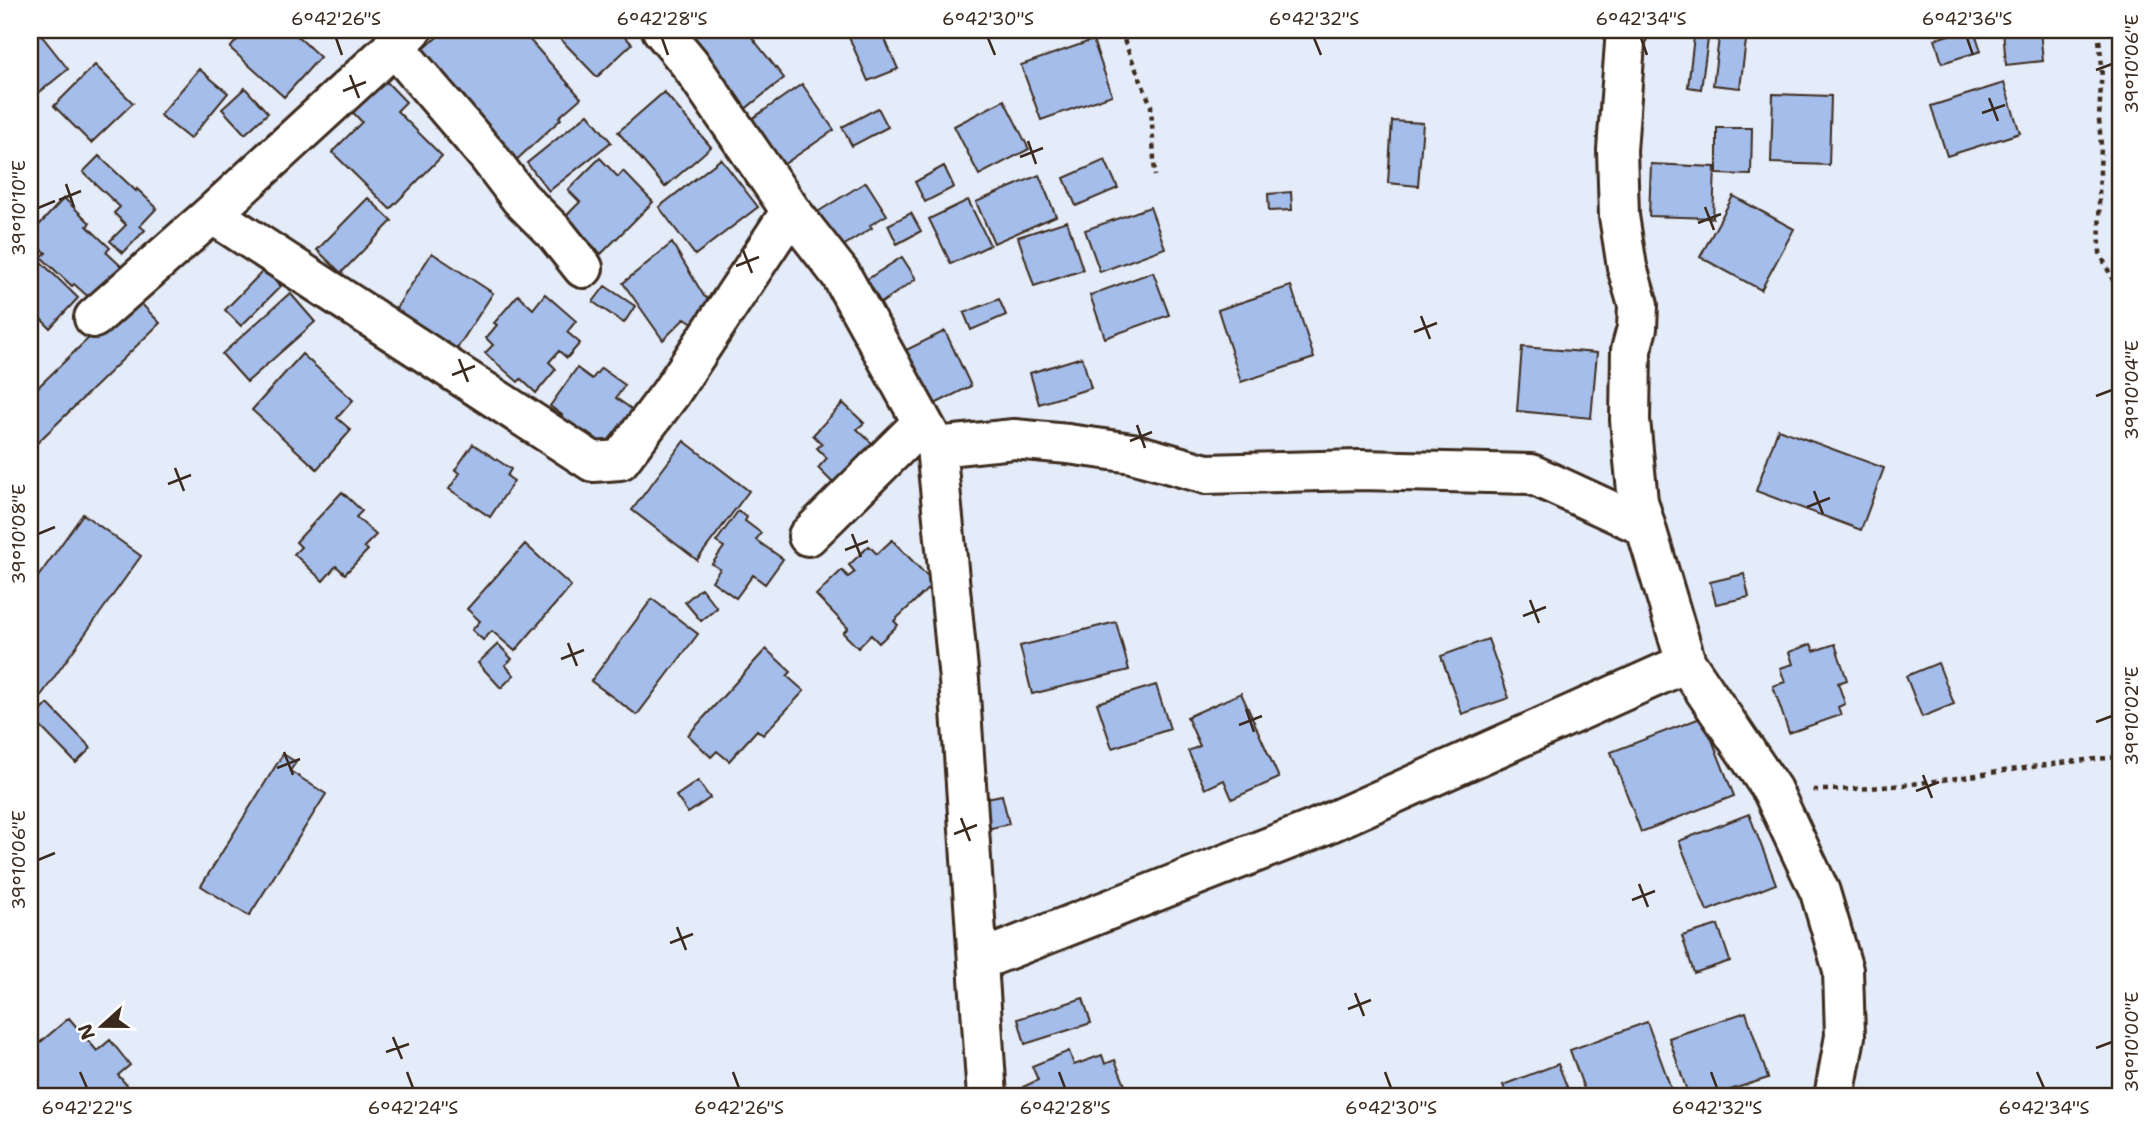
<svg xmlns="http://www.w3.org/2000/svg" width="2151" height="1127" font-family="'Shantell Sans',sans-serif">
  <rect width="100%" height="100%" fill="#e4ebf9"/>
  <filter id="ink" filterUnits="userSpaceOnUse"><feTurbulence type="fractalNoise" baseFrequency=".0143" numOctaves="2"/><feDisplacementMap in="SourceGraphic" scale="14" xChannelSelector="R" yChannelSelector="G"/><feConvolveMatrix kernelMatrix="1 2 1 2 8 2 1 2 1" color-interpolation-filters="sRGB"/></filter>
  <g filter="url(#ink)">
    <path fill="#a5bdea" stroke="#3b2a1e" stroke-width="2" d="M 30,30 L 37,30 L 68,69 L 30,100 Z
      M 246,30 L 291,30 L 320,57 L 284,97 L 230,48 Z
      M 445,30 L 521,30 L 581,98 L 559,117 L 561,119 L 513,163 L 417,55 Z
      M 552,30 L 619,30 L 632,44 L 597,77 Z
      M 697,30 L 746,30 L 784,78 L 739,114 L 682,41 Z
      M 846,30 L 881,30 L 898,69 L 868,81 Z
      M 1720,30 L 1747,33 L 1740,88 L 1713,85 Z
      M 1967,30 L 1974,30 L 1981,51 L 1942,63 L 1935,39 Z
      M 2003,30 L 2040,30 L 2043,61 L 2006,65 Z
      M 1694,37 L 1708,39 L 1701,89 L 1688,87 Z
      M 1093,40 L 1112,95 L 1041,120 L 1021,65 Z
      M 95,65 L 133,103 L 91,143 L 54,106 Z
      M 199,69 L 228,93 L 190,139 L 160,115 Z
      M 380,75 L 406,102 L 397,111 L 442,156 L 390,209 L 332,152 L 362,122 L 348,107 Z
      M 2004,83 L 2020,133 L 1947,156 L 1931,106 Z
      M 802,84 L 834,130 L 774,171 L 743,125 Z
      M 245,88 L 268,113 L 245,134 L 222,109 Z
      M 664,92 L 711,147 L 665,187 L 618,132 Z
      M 1773,94 L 1831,96 L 1829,165 L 1771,163 Z
      M 1004,100 L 1029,149 L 979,175 L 954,126 Z
      M 878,108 L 888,127 L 852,146 L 842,127 Z
      M 588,114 L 611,142 L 549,191 L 527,163 Z
      M 1392,121 L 1423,123 L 1418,186 L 1388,183 Z
      M 1717,128 L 1752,128 L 1751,175 L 1717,174 Z
      M 99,156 L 136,191 L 137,189 L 157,208 L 140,226 L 145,230 L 123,253 L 110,241 L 126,225 L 114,213 L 120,207 L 83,172 Z
      M 600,158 L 618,177 L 623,171 L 653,202 L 601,254 L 565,217 L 580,202 L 568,190 Z
      M 721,159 L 758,207 L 695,255 L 659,207 Z
      M 1105,160 L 1118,188 L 1076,206 L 1064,178 Z
      M 1651,164 L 1715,167 L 1713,218 L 1649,216 Z
      M 944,166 L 954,187 L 925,202 L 915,182 Z
      M 1039,175 L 1056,216 L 994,243 L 976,202 Z
      M 866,182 L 887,215 L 870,225 L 872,228 L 833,252 L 811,216 Z
      M 1291,192 L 1292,210 L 1269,211 L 1268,194 Z
      M 1733,196 L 1794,229 L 1761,290 L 1700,257 Z
      M 64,198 L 90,223 L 87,226 L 110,248 L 106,252 L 123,268 L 92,300 L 74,284 L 72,286 L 41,257 L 46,253 L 30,238 L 30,235 Z
      M 368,198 L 392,221 L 341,273 L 317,250 Z
      M 968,200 L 990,245 L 951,264 L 929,219 Z
      M 1150,207 L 1165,248 L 1100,272 L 1085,230 Z
      M 911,213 L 921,231 L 897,244 L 888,225 Z
      M 1067,221 L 1083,270 L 1034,286 L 1018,237 Z
      M 672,243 L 704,296 L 722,308 L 705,331 L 685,318 L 663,340 L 623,283 Z
      M 432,253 L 493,293 L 456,350 L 395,310 Z
      M 902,257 L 916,279 L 881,303 L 866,280 Z
      M 39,260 L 78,298 L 50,328 L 30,308 L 30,270 Z
      M 264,270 L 281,286 L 241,326 L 225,310 Z
      M 1153,272 L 1169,315 L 1105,338 L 1090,295 Z
      M 605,286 L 635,306 L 624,323 L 593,302 Z
      M 1291,286 L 1314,358 L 1241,382 L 1218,310 Z
      M 290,293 L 315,322 L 247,382 L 222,354 Z
      M 545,294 L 576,321 L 567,332 L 580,343 L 567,358 L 559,351 L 549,362 L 556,369 L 536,393 L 521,379 L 518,382 L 485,353 L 493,345 L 486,338 L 497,325 L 494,323 L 518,295 L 533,309 Z
      M 133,295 L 160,323 L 34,446 L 30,442 L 30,395 Z
      M 999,299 L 1006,315 L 971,330 L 964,313 Z
      M 945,331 L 971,386 L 921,411 L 894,356 Z
      M 1522,347 L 1597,353 L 1591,418 L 1517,411 Z
      M 302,354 L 353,400 L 337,418 L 351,430 L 317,469 L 252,410 Z
      M 1082,357 L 1091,388 L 1039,404 L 1030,373 Z
      M 577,368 L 592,379 L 601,368 L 625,385 L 616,398 L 633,410 L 606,446 L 587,432 L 579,442 L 555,424 L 562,415 L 550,406 Z
      M 843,403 L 864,423 L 857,429 L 881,452 L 842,492 L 818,468 L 827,458 L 817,448 L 822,444 L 813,435 Z
      M 1778,429 L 1884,468 L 1861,530 L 1756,491 Z
      M 684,441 L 749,491 L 697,560 L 632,510 Z
      M 473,444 L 511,469 L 507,476 L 514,481 L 490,517 L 449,489 L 460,473 L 455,470 Z
      M 342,492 L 362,511 L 356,517 L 376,535 L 364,547 L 368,550 L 345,574 L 336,566 L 323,581 L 294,554 L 301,547 L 296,542 Z
      M 738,511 L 747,517 L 745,521 L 761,533 L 756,540 L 783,559 L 765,584 L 753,575 L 736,598 L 712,581 L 720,569 L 712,564 L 724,547 L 716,542 Z
      M 83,514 L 141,556 L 30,711 L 30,588 Z
      M 892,540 L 934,583 L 894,621 L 898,625 L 879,643 L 871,635 L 858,648 L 843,633 L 848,628 L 816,595 L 842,570 L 848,577 L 855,572 L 849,565 L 869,546 L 877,554 Z
      M 525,544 L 571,586 L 515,651 L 492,631 L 483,640 L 472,630 L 480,621 L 467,609 Z
      M 1744,574 L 1749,597 L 1716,604 L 1710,582 Z
      M 701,588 L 717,608 L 701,621 L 685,602 Z
      M 652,599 L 698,634 L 637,715 L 591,681 Z
      M 1116,622 L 1129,670 L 1032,694 L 1020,646 Z
      M 1488,639 L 1509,698 L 1462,714 L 1441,656 Z
      M 498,644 L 512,659 L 505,665 L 514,675 L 501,688 L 478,663 Z
      M 1811,644 L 1814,651 L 1835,644 L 1847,680 L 1838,683 L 1845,704 L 1838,707 L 1841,715 L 1789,733 L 1773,686 L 1785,682 L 1780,668 L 1793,664 L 1789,652 Z
      M 766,649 L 791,672 L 787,676 L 804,691 L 763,735 L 757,730 L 729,761 L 717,751 L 711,757 L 688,735 Z
      M 1938,663 L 1954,704 L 1922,717 L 1906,676 Z
      M 1156,685 L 1170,729 L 1112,748 L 1097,703 Z
      M 1241,693 L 1279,778 L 1232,799 L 1224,780 L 1205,789 L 1188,751 L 1200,746 L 1187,717 Z
      M 48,704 L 91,748 L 76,763 L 33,719 Z
      M 1703,717 L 1734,796 L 1641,832 L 1611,752 Z
      M 283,754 L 296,762 L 290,771 L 326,794 L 249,916 L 201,886 Z
      M 698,781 L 710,798 L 688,813 L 676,796 Z
      M 1002,795 L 1009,824 L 983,830 L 976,800 Z
      M 1749,814 L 1776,884 L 1707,911 L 1679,841 Z
      M 1718,925 L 1730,961 L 1694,973 L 1682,936 Z
      M 1083,998 L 1091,1023 L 1025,1044 L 1018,1019 Z
      M 1746,1012 L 1768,1078 L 1708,1097 L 1689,1097 L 1669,1038 Z
      M 69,1018 L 97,1051 L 110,1040 L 130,1065 L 118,1075 L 130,1089 L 121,1097 L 30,1097 L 30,1082 L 34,1079 L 30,1074 L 30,1051 Z
      M 1647,1022 L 1672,1091 L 1654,1097 L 1587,1097 L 1570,1050 Z
      M 1069,1051 L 1074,1065 L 1102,1055 L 1105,1064 L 1115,1060 L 1126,1088 L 1103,1097 L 1027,1097 L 1023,1087 L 1038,1080 L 1032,1066 Z
      M 1558,1064 L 1571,1097 L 1508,1097 L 1503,1085 Z"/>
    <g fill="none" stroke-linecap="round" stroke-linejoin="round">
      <defs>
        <path id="minor" d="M 662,30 L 690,64 L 791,211 L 841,275 L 936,447 L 1014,439 L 1068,444 L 1132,453 L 1206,474 L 1360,470 L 1531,474 L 1644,526
          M 1626,30 L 1617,150 L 1619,216 L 1627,267 L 1638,305 L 1637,328 L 1631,350 L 1630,420 L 1638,501 L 1686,663 L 1772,790 L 1820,892 L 1843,970 L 1845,1036 L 1834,1097
          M 393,45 L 488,156 L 520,198 L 556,234 L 583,268
          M 212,214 L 593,462 L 620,460 L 670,394 L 791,211
          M 94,318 L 212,214 L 412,30
          M 936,447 L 959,680 L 987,1097
          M 808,536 L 922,423
          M 978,961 L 1313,830 L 1686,663"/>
      </defs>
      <use href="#minor" stroke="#3b2a1e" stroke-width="44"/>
      <path stroke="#3b2a1e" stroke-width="4.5" stroke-dasharray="5 5" stroke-linecap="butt" d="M 1123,30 L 1125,43 L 1151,105 L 1155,176
        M 2098,30 L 2102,66 L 2099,119 L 2101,146 L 2099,196 L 2100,253 L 2121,297
        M 1813,790 C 1916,791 2018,764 2121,757"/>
      <use href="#minor" stroke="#fff" stroke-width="38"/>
    </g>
  </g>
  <path fill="none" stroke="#3b2a1e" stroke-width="2.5" d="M 336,38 L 342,55M 662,38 L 668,55M 988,38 L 995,55M 1314,38 L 1321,55M 1641,38 L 1647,55M 1967,38 L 1973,55M 2096,70 L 2112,64M 350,75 L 359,98M 343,91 L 366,82M 1989,98 L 1998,121M 1982,113 L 2005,105M 1028,141 L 1036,164M 1020,157 L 1043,148M 66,184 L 74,207M 59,200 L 81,191M 1705,207 L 1714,230M 38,208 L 55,201M 1698,223 L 1721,214M 743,250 L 752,273M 736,266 L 759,257M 1421,316 L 1430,339M 1414,332 L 1437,323M 459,359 L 468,382M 452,375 L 475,366M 2096,396 L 2112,390M 1137,425 L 1145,448M 1130,441 L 1152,432M 175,468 L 184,491M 168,484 L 191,475M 1814,491 L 1823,514M 1807,507 L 1830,498M 38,534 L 55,527M 852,534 L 861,557M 845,550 L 868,541M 1530,600 L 1539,623M 1523,616 L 1546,607M 568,643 L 577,666M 561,659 L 584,650M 1246,709 L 1254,732M 2096,722 L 2112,716M 1239,725 L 1262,716M 284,752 L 293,775M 277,768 L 300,759M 1923,775 L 1932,798M 1916,791 L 1939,782M 961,818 L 970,841M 954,834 L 977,825M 38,860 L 55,853M 1639,884 L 1648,907M 1632,900 L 1655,891M 677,927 L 686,950M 670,943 L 693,934M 1355,993 L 1364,1016M 1348,1009 L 1371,1000M 393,1037 L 402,1059M 2096,1048 L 2112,1042M 386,1052 L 409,1044M 80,1072 L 87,1088M 407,1072 L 413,1088M 733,1072 L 739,1088M 1059,1072 L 1065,1088M 1385,1072 L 1391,1088M 1711,1072 L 1717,1088M 2037,1072 L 2044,1088"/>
  <rect width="2151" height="1127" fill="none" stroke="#fff" stroke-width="77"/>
  <g transform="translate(102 1026) rotate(249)" stroke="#ffffff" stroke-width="5" paint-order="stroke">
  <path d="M0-5L12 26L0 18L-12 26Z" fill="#3b2a1e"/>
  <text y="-10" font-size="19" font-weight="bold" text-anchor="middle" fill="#3b2a1e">N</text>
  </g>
  <rect x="38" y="38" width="2074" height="1050" fill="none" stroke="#3b2a1e" stroke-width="2.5"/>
  <g font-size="18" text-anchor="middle" fill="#3b2a1e">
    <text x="336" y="25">6°42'26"S</text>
    <text x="662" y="25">6°42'28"S</text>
    <text x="988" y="25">6°42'30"S</text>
    <text x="1314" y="25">6°42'32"S</text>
    <text x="1641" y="25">6°42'34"S</text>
    <text x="1967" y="25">6°42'36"S</text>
    <text transform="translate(2132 64) rotate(-90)" y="6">39°10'06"E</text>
    <text transform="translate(19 208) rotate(-90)" y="6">39°10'10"E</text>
    <text transform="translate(2132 390) rotate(-90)" y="6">39°10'04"E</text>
    <text transform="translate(19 534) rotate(-90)" y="6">39°10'08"E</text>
    <text transform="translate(2132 716) rotate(-90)" y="6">39°10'02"E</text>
    <text transform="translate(19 860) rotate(-90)" y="6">39°10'06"E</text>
    <text transform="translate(2132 1042) rotate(-90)" y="6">39°10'00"E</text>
    <text x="87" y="1114">6°42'22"S</text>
    <text x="413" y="1114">6°42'24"S</text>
    <text x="739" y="1114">6°42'26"S</text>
    <text x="1065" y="1114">6°42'28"S</text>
    <text x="1391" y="1114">6°42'30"S</text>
    <text x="1717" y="1114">6°42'32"S</text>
    <text x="2044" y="1114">6°42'34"S</text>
  </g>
</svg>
